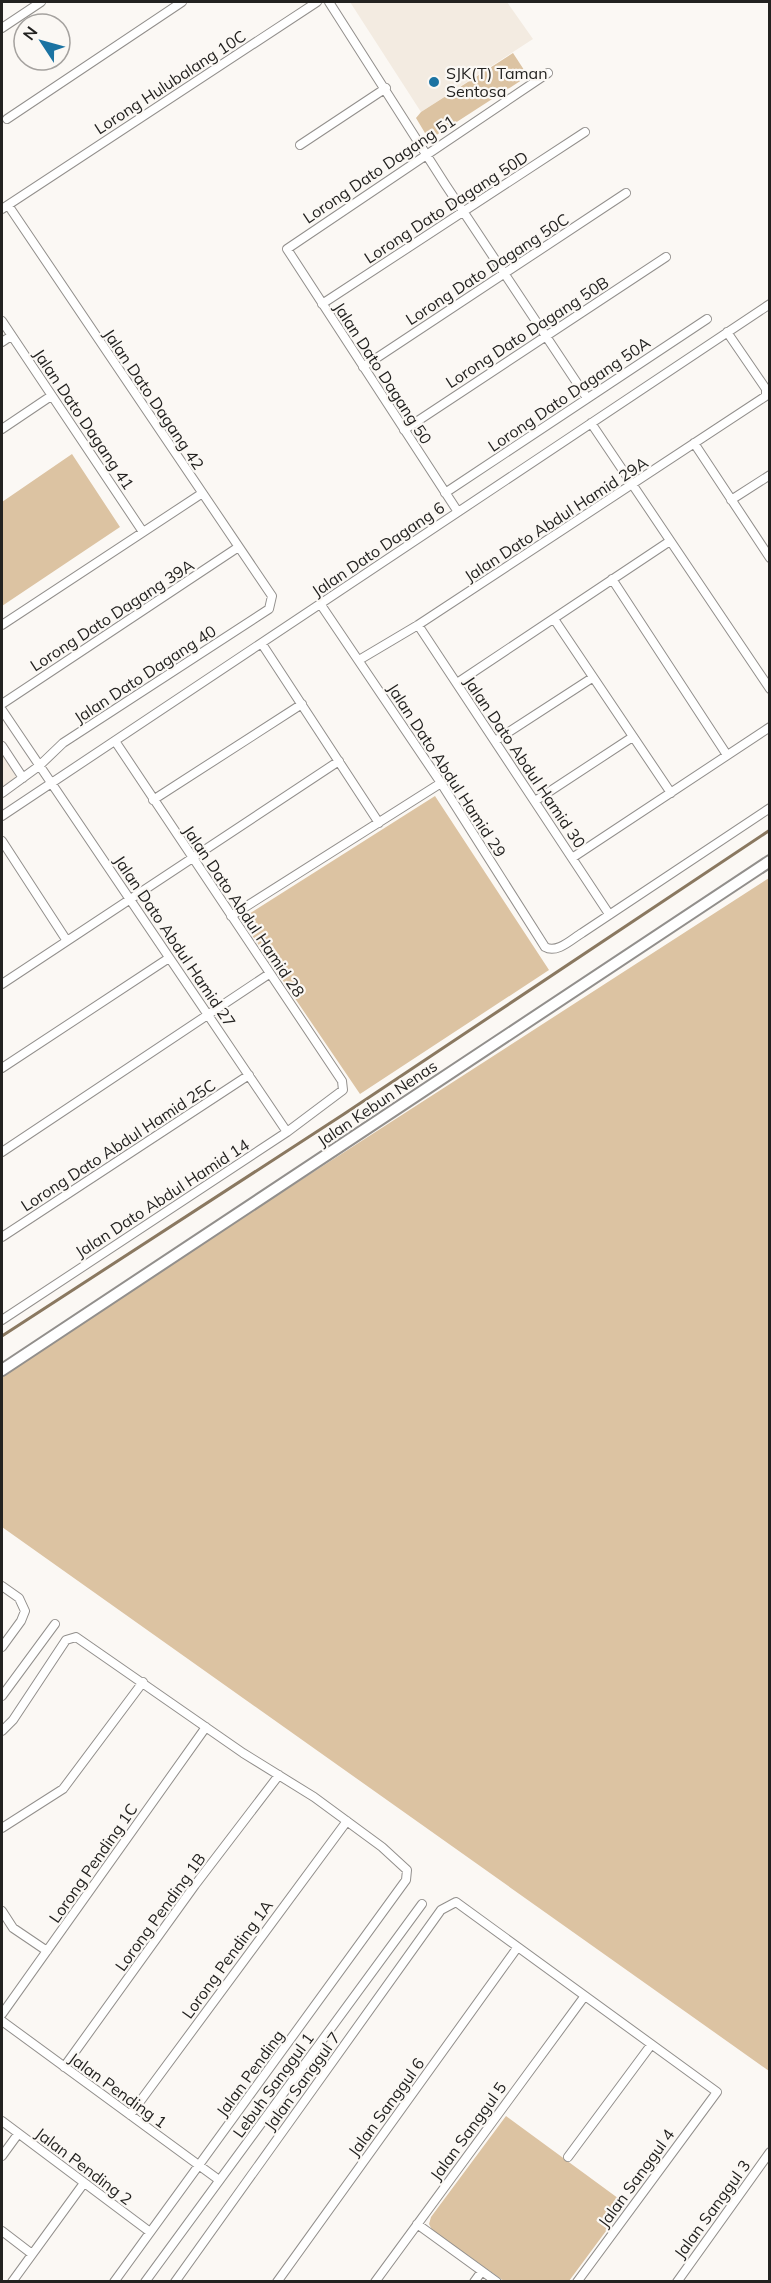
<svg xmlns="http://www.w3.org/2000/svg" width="771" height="2283" font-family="Mulish,sans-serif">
  <rect width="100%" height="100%" fill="#fbf8f4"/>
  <path fill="#f3ebe1" d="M 350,2 L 507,2 L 533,39 L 421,112 Z
    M 2,751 L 19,777 L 2,789 Z"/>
  <path fill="#dcc3a2" d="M 513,53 L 528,76 L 435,136 L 425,133 L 416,118 L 421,112 Z
    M 72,454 L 120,527 L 2,606 L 2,502 Z
    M 435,796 L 549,970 L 360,1094 L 241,919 Z
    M 769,878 L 769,2071 L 2,1527 L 2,1373 Z
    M 506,2116 L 626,2204 L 569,2281 L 504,2281 L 432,2230 L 429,2224 L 431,2217 Z"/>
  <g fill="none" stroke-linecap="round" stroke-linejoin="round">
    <path stroke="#8a7860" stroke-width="3" d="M 2,1336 L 344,1114 L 770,830"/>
    <defs>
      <path id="street" d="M 329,2 L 445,184 L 587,398
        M 2,28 L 41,2
        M 7,119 L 182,2
        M 300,145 L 386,88
        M 2,209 L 317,2
        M 322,304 L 585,132
        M 2,321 L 143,532
        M 2,342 L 11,336
        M 363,367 L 626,193
        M 591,423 L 770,689
        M 2,429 L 51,396
        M 404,430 L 666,257
        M 694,443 L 770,558
        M 445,493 L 707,319
        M 731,500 L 770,475
        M 458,512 L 287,249 L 548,73
        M 612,579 L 727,755
        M 321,605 L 441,783 L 545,947 C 557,954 572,939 582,933 L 770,808
        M 554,619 L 671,793
        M 2,625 L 201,494
        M 418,625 L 609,914
        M 262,644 L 379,823
        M 359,660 L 418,625 L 766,396 L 766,389 L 727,332
        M 457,683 L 670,541
        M 2,704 L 237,548
        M 2,710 L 287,1132
        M 495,741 L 592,678
        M 2,746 L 23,778
        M 2,793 L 39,766 L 63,743 L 269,609 L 272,596 L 8,205
        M 153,800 L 302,704
        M 535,801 L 631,738
        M 2,816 L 770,304
        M 2,841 L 67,941
        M 572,858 L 770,727
        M 231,916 L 441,783
        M 2,984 L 339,761
        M 2,1068 L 169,958
        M 2,1152 L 269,974
        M 2,1237 L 249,1075
        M 2,1320 L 287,1132 L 343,1090 L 342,1081 L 115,741
        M 2,1586 L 19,1598 L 25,1611 L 21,1621 L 2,1647
        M 2,1696 L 55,1624
        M 2,1731 L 13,1720 L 66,1640 L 76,1637 L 243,1753 L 314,1797 L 382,1847 L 407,1870 L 406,1880 L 114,2282
        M 2,1828 L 63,1789 L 143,1682
        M 2,1911 L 13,1928 L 47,1951
        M 2,2014 L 206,1727
        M 2,2021 L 219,2180
        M 64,2067 L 195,1885 L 279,1775
        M 130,2115 L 347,1821
        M 2,2121 L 150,2232
        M 2,2156 L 18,2134
        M 568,2157 L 651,2045
        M 417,2224 L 497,2282
        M 2,2231 L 32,2254
        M 12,2282 L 84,2183
        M 145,2282 L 422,1904
        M 175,2282 L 441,1910 L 456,1902 L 717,2092 L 577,2282
        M 277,2282 L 517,1948
        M 375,2282 L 584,1997
        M 474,2282 L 482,2271
        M 677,2282 L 770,2152"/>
      <path id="secondary" d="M 2,1370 L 770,861"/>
    </defs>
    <use href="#street" stroke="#928f8c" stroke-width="10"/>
    <use href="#secondary" stroke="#928f8c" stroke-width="14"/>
    <use href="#street" stroke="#fff" stroke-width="8"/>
    <use href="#secondary" stroke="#fff" stroke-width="10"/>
  </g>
  <circle fill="#1b73a2" stroke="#fbf8f4" stroke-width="2" cx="434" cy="82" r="6"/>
  <g text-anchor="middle" stroke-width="4.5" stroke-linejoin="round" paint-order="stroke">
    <g font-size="16" fill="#232220" stroke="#fbf8f4" text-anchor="start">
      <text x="446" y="79">SJK(T) Taman<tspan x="446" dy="18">Sentosa</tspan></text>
    </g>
    <g font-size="16" fill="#232220" stroke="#fbf8f4">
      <text transform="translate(170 82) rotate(-33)" y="6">Lorong Hulubalang 10C</text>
      <text transform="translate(379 169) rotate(-34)" y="6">Lorong Dato Dagang 51</text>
      <text transform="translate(446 207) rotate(-33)" y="6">Lorong Dato Dagang 50D</text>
      <text transform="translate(487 269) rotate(-33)" y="6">Lorong Dato Dagang 50C</text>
      <text transform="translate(527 332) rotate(-33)" y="6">Lorong Dato Dagang 50B</text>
      <text transform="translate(383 373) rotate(57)" y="6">Jalan Dato Dagang 50</text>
      <text transform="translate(569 394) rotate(-34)" y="6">Lorong Dato Dagang 50A</text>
      <text transform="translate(154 399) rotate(56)" y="6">Jalan Dato Dagang 42</text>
      <text transform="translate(84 419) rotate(56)" y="6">Jalan Dato Dagang 41</text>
      <text transform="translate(556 519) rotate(-33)" y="6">Jalan Dato Abdul Hamid 29A</text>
      <text transform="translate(378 549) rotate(-34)" y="6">Jalan Dato Dagang 6</text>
      <text transform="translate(112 615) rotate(-33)" y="6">Lorong Dato Dagang 39A</text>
      <text transform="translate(145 674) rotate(-33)" y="6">Jalan Dato Dagang 40</text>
      <text transform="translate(525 762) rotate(56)" y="6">Jalan Dato Abdul Hamid 30</text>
      <text transform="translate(447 770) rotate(57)" y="6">Jalan Dato Abdul Hamid 29</text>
      <text transform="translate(244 911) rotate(56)" y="6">Jalan Dato Abdul Hamid 28</text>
      <text transform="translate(175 941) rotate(56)" y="6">Jalan Dato Abdul Hamid 27</text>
      <text transform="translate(377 1103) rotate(-34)" y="6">Jalan Kebun Nenas</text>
      <text transform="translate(118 1145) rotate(-33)" y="6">Lorong Dato Abdul Hamid 25C</text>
      <text transform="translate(162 1198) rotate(-33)" y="6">Jalan Dato Abdul Hamid 14</text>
      <text transform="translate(93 1863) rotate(-55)" y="6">Lorong Pending 1C</text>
      <text transform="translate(160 1912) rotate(-54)" y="6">Lorong Pending 1B</text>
      <text transform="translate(227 1959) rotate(-54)" y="6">Lorong Pending 1A</text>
      <text transform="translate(250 2073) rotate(-54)" y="6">Jalan Pending</text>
      <text transform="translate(302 2081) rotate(-54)" y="6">Jalan Sanggul 7</text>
      <text transform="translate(273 2085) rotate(-54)" y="6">Lebuh Sanggul 1</text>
      <text transform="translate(118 2090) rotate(36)" y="6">Jalan Pending 1</text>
      <text transform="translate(386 2107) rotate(-54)" y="6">Jalan Sanggul 6</text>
      <text transform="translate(468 2131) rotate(-54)" y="6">Jalan Sanggul 5</text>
      <text transform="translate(84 2166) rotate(37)" y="6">Jalan Pending 2</text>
      <text transform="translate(636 2178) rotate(-54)" y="6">Jalan Sanggul 4</text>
      <text transform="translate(712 2209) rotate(-54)" y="6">Jalan Sanggul 3</text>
    </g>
  </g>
  <rect width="771" height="2283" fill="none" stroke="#232220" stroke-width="6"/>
  <g transform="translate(42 42) rotate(306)"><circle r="28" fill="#fbf8f4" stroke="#a5a29f" stroke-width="1.5"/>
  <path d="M0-4.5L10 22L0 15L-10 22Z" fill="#1b73a2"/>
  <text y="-9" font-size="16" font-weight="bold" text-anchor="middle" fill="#232220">N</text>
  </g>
</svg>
